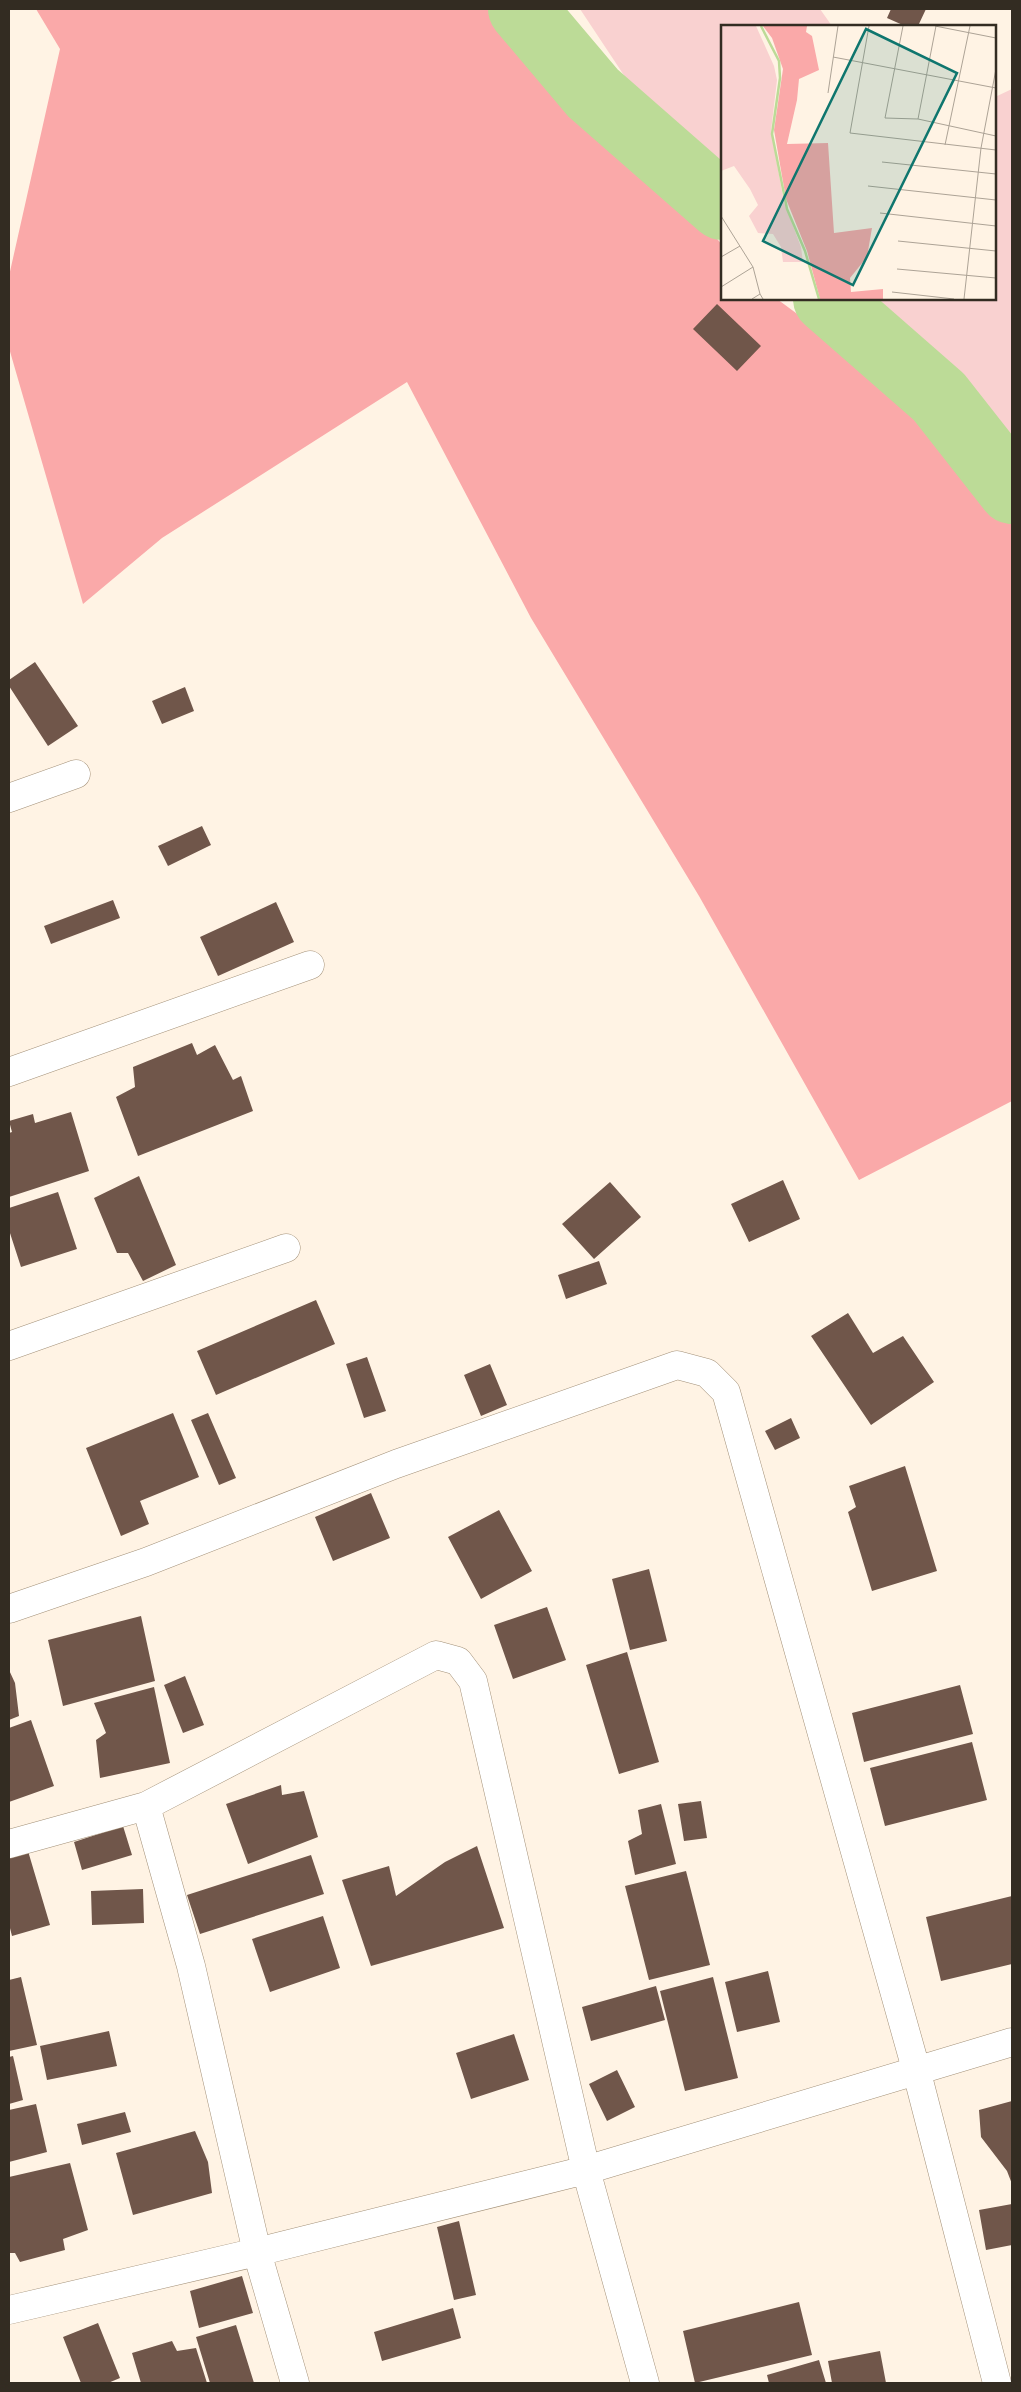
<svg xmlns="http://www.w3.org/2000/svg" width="1021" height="2392" font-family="Overpass,sans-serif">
  <rect width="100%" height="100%" fill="#fff3e4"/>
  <path fill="#f9d1d0" d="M 580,9 L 820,9 L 832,26 L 722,26 L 722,183 L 651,116 Z
    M 1012,89 L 1012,460 L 1002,446 L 845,299 L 995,299 L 995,97 Z"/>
  <path fill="#faa9a9" d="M 36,9 L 503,9 L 569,103 L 674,184 L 722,245 L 722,299 L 777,299 L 911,398 L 994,484 L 1012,508 L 1012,1101 L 859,1180 L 699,896 L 531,618 L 407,382 L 162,538 L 83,604 L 9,348 L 9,276 L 60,49 Z"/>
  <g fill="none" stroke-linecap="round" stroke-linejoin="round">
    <path stroke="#bcdb97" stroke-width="68" d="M 522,9 L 593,93 L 722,206
      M 827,299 L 939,397 L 1012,490"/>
  </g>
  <path fill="#70564a" d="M 891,9 L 926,9 L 918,26 L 905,26 L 887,18 Z
    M 717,304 L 761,346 L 737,371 L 693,329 Z
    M 35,662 L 78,726 L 48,746 L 9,686 L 9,680 Z
    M 185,687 L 194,711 L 162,724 L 152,701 Z
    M 202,826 L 211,845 L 168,866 L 158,846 Z
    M 113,900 L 120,918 L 51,944 L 44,926 Z
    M 276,902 L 294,942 L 218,976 L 200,937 Z
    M 192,1043 L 197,1055 L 215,1045 L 233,1080 L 241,1076 L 253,1111 L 138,1156 L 116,1097 L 135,1087 L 133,1067 Z
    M 71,1112 L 89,1171 L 9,1197 L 9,1133 L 12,1132 L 9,1121 L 33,1114 L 35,1123 Z
    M 139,1176 L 176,1265 L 143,1281 L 128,1253 L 117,1253 L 94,1198 Z
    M 783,1180 L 800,1219 L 749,1242 L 731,1204 Z
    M 610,1182 L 641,1217 L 594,1259 L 562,1224 Z
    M 58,1192 L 77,1249 L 21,1267 L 9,1230 L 9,1208 Z
    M 599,1261 L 607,1284 L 566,1299 L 558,1275 Z
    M 316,1300 L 335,1344 L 216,1395 L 197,1351 Z
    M 848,1313 L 873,1353 L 903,1336 L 934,1382 L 871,1425 L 811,1336 Z
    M 367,1357 L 386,1411 L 364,1418 L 346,1364 Z
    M 490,1364 L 507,1405 L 481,1416 L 464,1375 Z
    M 173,1413 L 199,1477 L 140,1501 L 149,1524 L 121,1536 L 86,1448 Z
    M 208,1413 L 236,1478 L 219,1485 L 191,1420 Z
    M 791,1418 L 800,1438 L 775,1450 L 765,1431 Z
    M 905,1466 L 937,1571 L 872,1591 L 848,1512 L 856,1507 L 849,1486 Z
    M 371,1493 L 390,1538 L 333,1561 L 315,1517 Z
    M 499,1510 L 532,1571 L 481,1599 L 448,1537 Z
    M 649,1569 L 667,1641 L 630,1650 L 612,1579 Z
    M 547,1607 L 566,1660 L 513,1679 L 494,1625 Z
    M 141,1616 L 155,1681 L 63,1706 L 48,1640 Z
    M 627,1652 L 659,1762 L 619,1774 L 586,1665 Z
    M 9,1670 L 15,1683 L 19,1716 L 9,1720 Z
    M 185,1676 L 204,1725 L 183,1733 L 164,1685 Z
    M 960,1685 L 973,1734 L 864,1762 L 852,1713 Z
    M 154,1687 L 170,1763 L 100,1778 L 96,1740 L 106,1733 L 94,1703 Z
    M 31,1720 L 54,1786 L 9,1802 L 9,1728 Z
    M 972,1742 L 987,1800 L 885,1826 L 870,1768 Z
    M 281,1785 L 282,1795 L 304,1791 L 318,1837 L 248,1864 L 226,1804 Z
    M 701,1801 L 707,1838 L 684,1841 L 678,1804 Z
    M 661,1804 L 676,1864 L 635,1875 L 628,1841 L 642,1834 L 638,1810 Z
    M 123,1826 L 132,1855 L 82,1870 L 74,1842 Z
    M 477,1846 L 504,1928 L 371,1966 L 342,1880 L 389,1866 L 396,1896 L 445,1862 Z
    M 28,1851 L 50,1925 L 12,1936 L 9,1924 L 9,1857 Z
    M 311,1855 L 324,1894 L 200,1934 L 187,1895 Z
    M 686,1871 L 710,1965 L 649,1980 L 625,1886 Z
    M 143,1889 L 144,1923 L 92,1925 L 91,1891 Z
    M 1012,1896 L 1012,1964 L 941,1981 L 926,1917 Z
    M 323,1916 L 340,1968 L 270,1992 L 252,1939 Z
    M 768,1971 L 780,2022 L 737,2032 L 725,1982 Z
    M 21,1977 L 37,2045 L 9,2051 L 9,1980 Z
    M 713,1977 L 738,2078 L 685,2091 L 660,1991 Z
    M 656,1986 L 665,2020 L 591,2041 L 582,2007 Z
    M 109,2031 L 117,2066 L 47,2080 L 40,2046 Z
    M 514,2034 L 529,2080 L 471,2099 L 456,2053 Z
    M 13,2056 L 23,2100 L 9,2104 L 9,2057 Z
    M 617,2070 L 635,2107 L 607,2121 L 589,2084 Z
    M 1012,2101 L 1012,2184 L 1007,2171 L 981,2137 L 979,2110 Z
    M 36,2104 L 47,2152 L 9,2162 L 9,2110 Z
    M 125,2112 L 131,2132 L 82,2145 L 77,2124 Z
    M 195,2131 L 208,2162 L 212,2193 L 133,2215 L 116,2153 Z
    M 70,2163 L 88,2230 L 63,2239 L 65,2250 L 20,2262 L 15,2253 L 9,2253 L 9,2177 Z
    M 1012,2204 L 1012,2245 L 986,2250 L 979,2210 Z
    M 459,2221 L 476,2295 L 454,2300 L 437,2227 Z
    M 242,2276 L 253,2313 L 199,2328 L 190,2291 Z
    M 799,2302 L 812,2355 L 695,2383 L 683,2331 Z
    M 453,2308 L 461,2338 L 382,2361 L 374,2332 Z
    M 98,2323 L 120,2378 L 108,2383 L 81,2383 L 63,2337 Z
    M 236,2325 L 254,2383 L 210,2383 L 196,2337 Z
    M 172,2341 L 177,2351 L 196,2348 L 207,2383 L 141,2383 L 132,2353 Z
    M 880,2351 L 886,2383 L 832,2383 L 828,2361 Z
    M 819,2360 L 826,2383 L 769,2383 L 767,2375 Z"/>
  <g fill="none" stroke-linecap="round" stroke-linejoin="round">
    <defs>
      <path id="minor" d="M 9,798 L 76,774
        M 9,1072 L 310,965
        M 9,1346 L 286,1248
        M 9,1609 L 146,1562 L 396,1464 L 677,1365 L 707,1373 L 726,1392 L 916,2069 L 997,2383
        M 146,1806 L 191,1966 L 257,2252 L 295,2383
        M 9,1844 L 146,1806 L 436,1655 L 458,1661 L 473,1681 L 586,2170 L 645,2383
        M 9,2310 L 257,2252 L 586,2170 L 1012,2042"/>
    </defs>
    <use href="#minor" stroke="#a39179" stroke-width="29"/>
    <use href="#minor" stroke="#fff" stroke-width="28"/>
  </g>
  <g transform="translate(721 25)">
    <rect width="275" height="275" fill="#fff3e4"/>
    <path d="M 0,1 L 35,1 L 53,41 L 56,55 L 50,106 L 63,177 L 80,222 L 82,237 L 62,237 L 60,222 L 52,209 L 37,208 L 28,191 L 37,180 L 29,164 L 13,141 L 0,146 Z" fill="#f9d1d0"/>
    <path d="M 42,1 L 93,1 L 86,1 L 85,7 L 91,11 L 98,45 L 78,54 L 76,75 L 66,119 L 107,118 L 113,208 L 151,203 L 146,232 L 129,253 L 130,267 L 162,264 L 162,274 L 99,274 L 86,226 L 65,174 L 53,105 L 62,44 L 51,13 Z" fill="#faa9a9"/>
    <path fill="none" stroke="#bcdb97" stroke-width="2.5" d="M 40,1 L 58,36 L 59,53 L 51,109 L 66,184 L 84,226 L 98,274"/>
    <path fill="none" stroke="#ada396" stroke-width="1" d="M 148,1 L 129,108 L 275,125M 182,1 L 164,93 L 197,94 L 275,111M 214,1 L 275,13M 112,32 L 275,63M 107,68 L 117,1M 197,94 L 215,1M 224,120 L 249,1M 161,137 L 275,149M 147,161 L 275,175M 159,188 L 275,201M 0,191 L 32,242 L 39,269M 177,216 L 275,226M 0,232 L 19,221M 176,244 L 275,253M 0,262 L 32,242M 171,267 L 233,274M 31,274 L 39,269 L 42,274M 243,274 L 260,123 L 275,44"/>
    <path fill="#0f766e" fill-opacity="0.15" stroke="#0f766e" stroke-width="2.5" d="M 145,4 L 236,48 L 132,260 L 42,216 Z"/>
    <rect width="275" height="275" fill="none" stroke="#332c22" stroke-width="2.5"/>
  </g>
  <rect width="1021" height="2392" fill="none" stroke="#332c22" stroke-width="20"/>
</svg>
